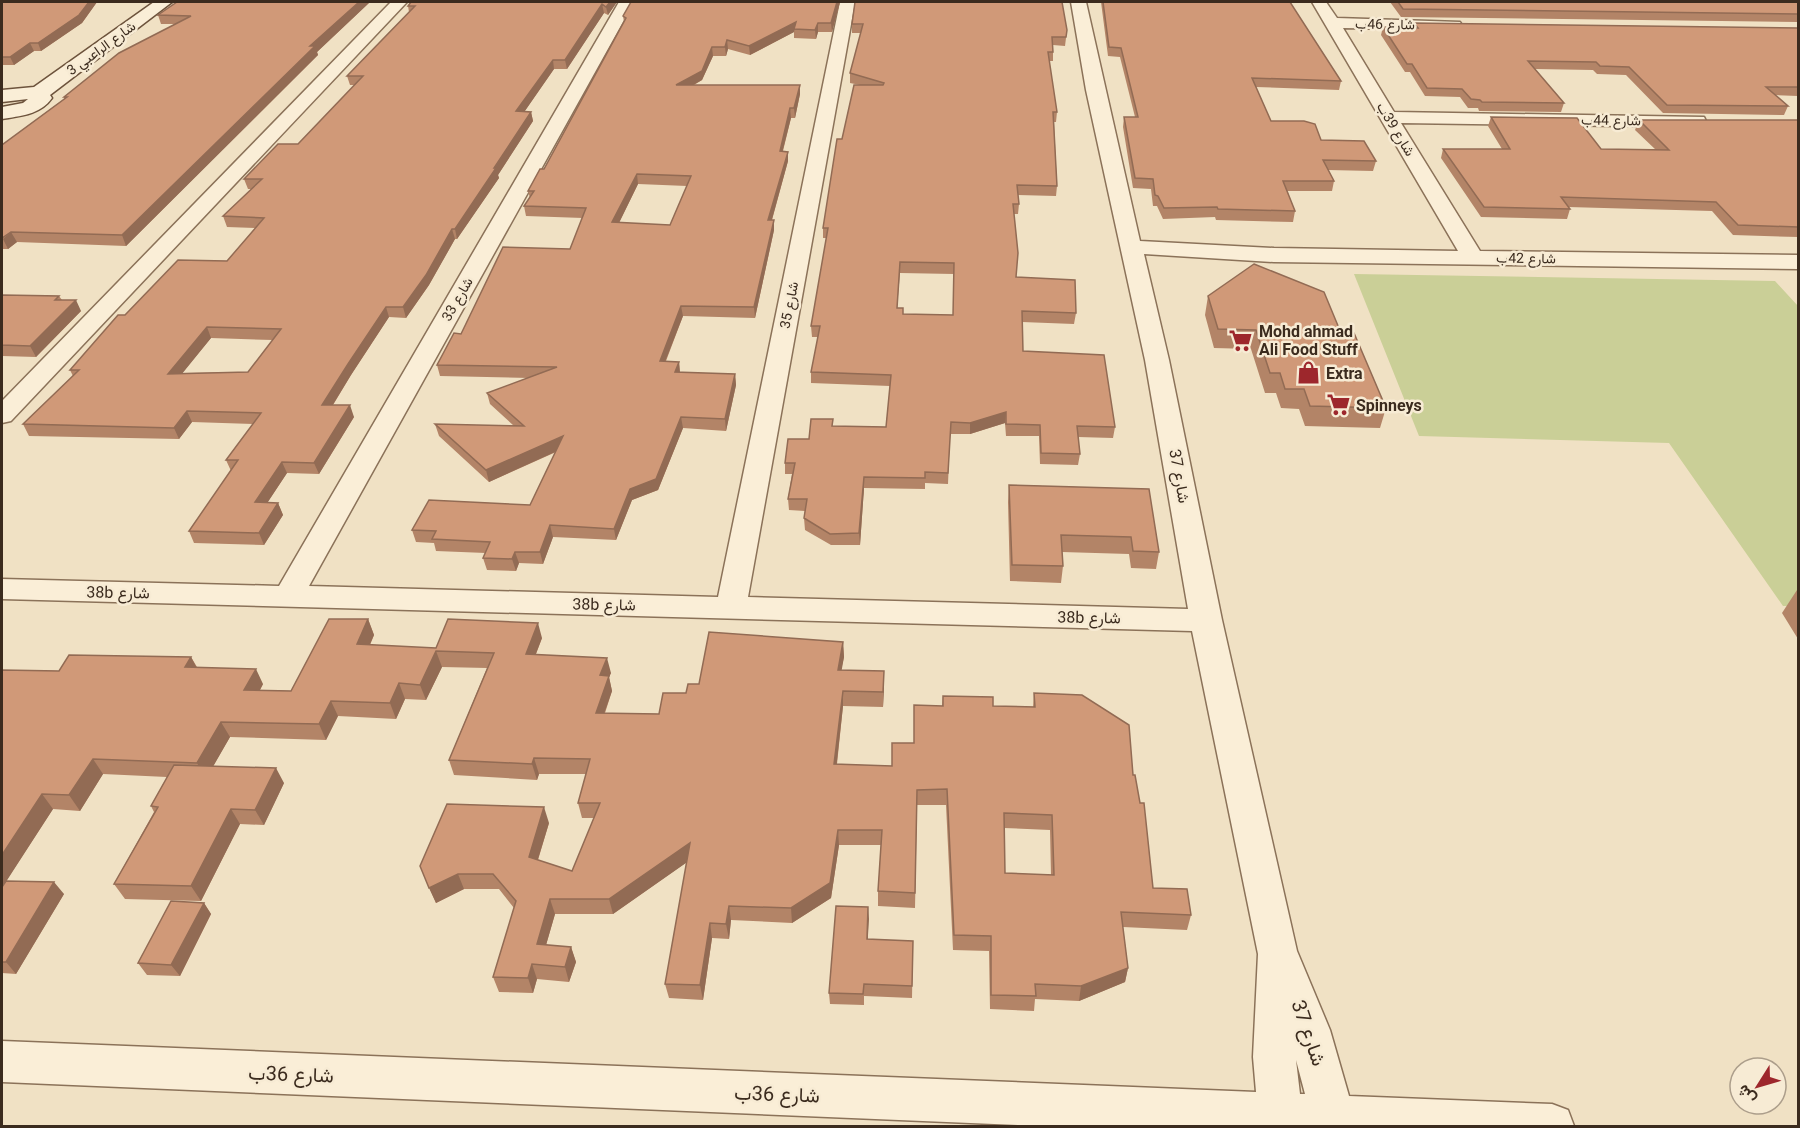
<svg xmlns="http://www.w3.org/2000/svg" width="1800" height="1128" font-family="Georgia,Vazirmatn,serif">
  <rect width="100%" height="100%" fill="#f0e1c4"/>
  <path fill="#cacf97" d="M 1354,274 L 1775,281 L 1798,306 L 1798,606 L 1783,606 L 1669,443 L 1419,436 Z"/>
  <g fill="none" stroke-linecap="round" stroke-linejoin="round">
    <defs>
      <path id="street" d="M 391,2 L 407,2 L 11,421 L 2,423 L 2,401 Z
        M 619,2 L 634,2 L 309,586 L 718,597 L 840,2 L 855,2 L 748,597 L 1188,609 L 1145,360 L 1086,90 L 1071,2 L 1086,2 L 1140,241 L 1274,248 L 1458,251 L 1312,2 L 1326,2 L 1337,18 L 1460,22 L 1462,25 L 1454,30 L 1343,28 L 1394,112 L 1704,117 L 1706,121 L 1697,127 L 1401,123 L 1480,251 L 1798,255 L 1798,269 L 1274,262 L 1144,254 L 1169,360 L 1222,620 L 1297,951 L 1330,1030 L 1349,1096 L 1552,1104 L 1568,1110 L 1574,1126 L 1039,1126 L 2,1082 L 2,1041 L 1256,1092 L 1253,1057 L 1258,954 L 1192,631 L 2,599 L 2,579 L 279,586 ZM 1296,1060 L 1305,1094 L 1300,1094 Z"/>
      <path id="secondary" d="M 154,2 L 172,2 L 50,95 L 52,98 C 40,115 20,116 2,119 L 2,107 L 23,103 L 28,99 L 2,102 L 2,90 L 34,87 Z"/>
    </defs>
    <use href="#street" stroke="#8b7259" stroke-width="3"/>
    <use href="#secondary" stroke="#6d533c" stroke-width="3"/>
    <use href="#street" fill="#faeed7" fill-rule="evenodd"/>
    <use href="#secondary" fill="#faeed7" fill-rule="evenodd"/>
  </g>
  <path fill="#b38467" fill-rule="evenodd" d="M 2,2 L 97,2 L 82,23 L 41,51 L 34,51 L 14,65 L 2,65 Z
    M 177,2 L 370,2 L 317,52 L 318,55 L 126,246 L 17,242 L 8,249 L 2,249 L 2,145 L 64,99 L 64,97 L 175,24 L 161,24 L 158,15 Z
    M 617,2 L 608,15 L 604,13 L 567,69 L 554,69 L 524,112 L 531,112 L 533,121 L 498,175 L 499,178 L 457,239 L 455,239 L 429,285 L 406,318 L 389,317 L 351,375 L 333,405 L 354,417 L 319,474 L 287,473 L 267,503 L 278,503 L 283,515 L 264,545 L 194,543 L 189,531 L 231,471 L 226,460 L 253,424 L 192,422 L 179,439 L 29,436 L 23,424 L 73,376 L 70,370 L 125,315 L 227,261 L 255,228 L 227,227 L 223,216 L 252,189 L 248,189 L 244,179 L 298,144 L 355,85 L 350,85 L 347,76 L 409,12 L 408,6 ZM 211,338 L 273,340 L 248,372 L 182,373 Z
    M 840,2 L 832,32 L 818,32 L 816,39 L 794,38 L 794,32 L 750,55 L 728,49 L 726,56 L 713,56 L 702,80 L 694,85 L 800,94 L 795,118 L 791,118 L 783,151 L 788,161 L 772,220 L 774,220 L 774,230 L 755,318 L 683,316 L 666,361 L 679,362 L 680,373 L 735,374 L 736,385 L 726,431 L 683,428 L 658,490 L 632,500 L 616,540 L 553,537 L 543,564 L 519,563 L 516,571 L 487,570 L 483,558 L 486,553 L 436,551 L 434,543 L 416,542 L 412,530 L 530,505 L 556,452 L 489,482 L 439,436 L 435,424 L 514,426 L 490,404 L 487,393 L 529,378 L 440,376 L 437,365 L 461,334 L 570,249 L 583,218 L 526,216 L 524,206 L 530,198 L 528,191 L 544,169 L 624,22 L 623,16 ZM 638,184 L 687,186 L 670,225 L 619,223 Z
    M 1101,2 L 1290,2 L 1341,81 L 1339,90 L 1256,87 L 1271,121 L 1376,161 L 1373,171 L 1328,170 L 1334,181 L 1332,191 L 1287,191 L 1295,211 L 1293,222 L 1216,220 L 1215,217 L 1163,219 L 1157,206 L 1153,206 L 1151,189 L 1133,188 L 1123,127 L 1124,117 L 1135,117 L 1120,57 L 1108,56 Z
    M 1390,2 L 1798,2 L 1798,22 L 1401,17 Z
    M 1414,23 L 1798,28 L 1798,96 L 1775,95 L 1788,106 L 1784,115 L 1663,113 L 1626,75 L 1597,74 L 1593,70 L 1535,69 L 1564,103 L 1561,112 L 1479,111 L 1478,108 L 1468,108 L 1460,97 L 1425,96 L 1410,72 L 1405,72 L 1381,35 L 1383,27 L 1413,28 Z
    M 852,24 L 1067,30 L 1065,46 L 1053,45 L 1053,61 L 1049,61 L 1057,112 L 1056,122 L 1054,122 L 1057,186 L 1056,196 L 1018,195 L 1019,204 L 1018,214 L 1014,214 L 1016,277 L 1076,313 L 1074,324 L 1022,322 L 1023,351 L 1115,427 L 1113,438 L 1078,437 L 1080,454 L 1078,465 L 1040,464 L 1039,436 L 1006,436 L 1005,423 L 970,434 L 950,434 L 948,484 L 925,483 L 925,489 L 864,488 L 860,545 L 831,545 L 805,530 L 804,518 L 805,511 L 789,510 L 788,499 L 792,474 L 785,474 L 785,463 L 809,439 L 833,426 L 886,427 L 890,386 L 811,383 L 811,372 L 818,337 L 812,337 L 811,326 L 827,238 L 823,238 L 823,228 L 842,139 L 860,85 L 850,83 L 850,73 L 861,33 L 852,33 ZM 900,273 L 954,274 L 953,315 L 903,314 L 897,308 Z
    M 1491,117 L 1601,149 L 1656,150 L 1635,130 L 1639,120 L 1798,120 L 1798,237 L 1733,235 L 1712,211 L 1568,207 L 1570,209 L 1567,219 L 1481,217 L 1441,158 L 1443,149 L 1502,149 L 1488,126 Z
    M 2,295 L 59,296 L 62,300 L 81,311 L 36,357 L 2,356 Z
    M 1208,296 L 1341,333 L 1386,408 L 1380,428 L 1305,426 L 1299,409 L 1281,408 L 1276,393 L 1265,393 L 1251,349 L 1214,348 L 1205,315 Z
    M 1009,485 L 1149,489 L 1159,552 L 1156,569 L 1131,568 L 1129,554 L 1062,552 L 1063,566 L 1061,583 L 1010,581 L 1008,502 Z
    M 1797,590 L 1798,590 L 1798,639 L 1782,613 Z
    M 368,619 L 374,635 L 370,645 L 436,648 L 542,638 L 536,654 L 611,673 L 609,677 L 612,691 L 605,713 L 659,714 L 699,684 L 843,642 L 844,657 L 841,670 L 884,686 L 883,707 L 843,706 L 837,764 L 892,766 L 914,743 L 942,706 L 943,696 L 993,706 L 1033,707 L 1034,693 L 1133,775 L 1153,888 L 1191,915 L 1187,930 L 1123,927 L 1128,968 L 1125,982 L 1079,1001 L 1035,999 L 1034,1011 L 990,1009 L 989,951 L 953,950 L 946,805 L 917,805 L 915,908 L 878,906 L 878,891 L 881,845 L 839,845 L 831,898 L 792,923 L 731,920 L 729,939 L 712,938 L 703,1000 L 669,998 L 665,984 L 687,862 L 613,914 L 555,914 L 546,945 L 571,947 L 576,962 L 569,982 L 537,979 L 533,993 L 499,992 L 493,977 L 514,908 L 499,889 L 464,889 L 436,903 L 420,866 L 549,823 L 538,860 L 572,871 L 594,818 L 582,818 L 578,803 L 586,774 L 539,774 L 537,780 L 454,775 L 449,760 L 487,668 L 442,667 L 426,700 L 405,699 L 396,719 L 338,716 L 326,740 L 230,737 L 213,766 L 284,783 L 264,825 L 240,824 L 201,901 L 125,899 L 114,884 L 154,812 L 151,806 L 167,777 L 103,774 L 80,811 L 53,809 L 6,881 L 64,894 L 16,974 L 2,973 L 2,670 L 59,671 L 191,657 L 197,667 L 263,684 L 260,690 L 291,691 ZM 1004,828 L 1050,830 L 1051,875 L 1005,873 Z
    M 204,903 L 211,914 L 180,976 L 147,975 L 138,963 Z
    M 868,907 L 868,939 L 913,941 L 912,998 L 864,996 L 864,1005 L 830,1004 L 829,993 Z"/>
  <path fill="#926b54" d="M 89,2 L 97,2 L 82,23 L 41,51 L 38,43 Z
    M 359,2 L 370,2 L 317,52 L 318,55 L 126,246 L 122,235 L 310,46 Z
    M 610,2 L 617,2 L 608,15 L 606,7 Z
    M 837,2 L 840,2 L 832,32 L 831,23 Z
    M 602,4 L 604,13 L 567,69 L 565,60 Z
    M 796,22 L 794,32 L 750,55 L 749,46 Z
    M 818,23 L 818,32 L 816,39 L 815,30 Z
    M 727,40 L 728,49 L 726,56 L 725,47 Z
    M 30,43 L 34,51 L 14,65 L 10,57 Z
    M 712,47 L 713,56 L 702,80 L 677,94 L 676,85 Z
    M 553,60 L 554,69 L 518,121 L 516,111 Z
    M 800,85 L 800,94 L 795,118 L 794,108 Z
    M 790,108 L 791,118 L 780,161 L 780,151 Z
    M 531,112 L 533,121 L 498,175 L 499,178 L 457,239 L 455,229 Z
    M 788,152 L 788,161 L 769,230 L 768,220 Z
    M 637,174 L 638,184 L 614,233 L 612,222 Z
    M 774,220 L 774,230 L 755,318 L 754,307 Z
    M 452,229 L 455,239 L 429,285 L 406,318 L 403,307 Z
    M 11,232 L 17,242 L 8,249 L 3,239 Z
    M 76,300 L 81,311 L 36,357 L 30,346 Z
    M 681,306 L 683,316 L 661,372 L 660,361 Z
    M 386,307 L 389,317 L 351,375 L 326,416 L 322,405 L 348,364 Z
    M 207,327 L 211,338 L 173,385 L 168,374 Z
    M 679,362 L 680,373 L 675,372 Z
    M 735,374 L 736,385 L 726,431 L 725,419 Z
    M 350,405 L 354,417 L 319,474 L 314,463 Z
    M 187,411 L 192,422 L 179,439 L 174,428 Z
    M 1006,412 L 1005,423 L 970,434 L 970,423 Z
    M 681,417 L 683,428 L 658,490 L 632,500 L 616,540 L 614,529 L 630,489 Z
    M 563,436 L 566,447 L 489,482 L 486,470 Z
    M 282,462 L 287,473 L 260,514 L 255,502 Z
    M 864,477 L 864,488 L 860,545 L 859,533 Z
    M 278,503 L 283,515 L 264,545 L 259,533 Z
    M 550,525 L 553,537 L 543,564 L 540,552 Z
    M 515,552 L 519,563 L 516,571 L 512,559 Z
    M 368,619 L 374,635 L 363,660 L 357,644 Z
    M 538,623 L 542,638 L 530,669 L 526,654 Z
    M 843,642 L 844,657 L 839,685 L 838,670 Z
    M 436,651 L 442,667 L 426,700 L 420,685 Z
    M 191,657 L 199,672 L 185,667 Z
    M 607,658 L 611,673 L 609,677 L 612,691 L 599,728 L 596,713 L 600,675 Z
    M 256,669 L 263,684 L 252,705 L 244,690 Z
    M 884,671 L 884,686 L 883,707 L 883,692 Z
    M 399,683 L 405,699 L 396,719 L 390,703 Z
    M 843,691 L 843,706 L 835,779 L 834,764 Z
    M 331,701 L 338,716 L 326,740 L 319,724 Z
    M 221,722 L 230,737 L 206,779 L 197,763 Z
    M 534,758 L 539,774 L 537,780 L 532,764 Z
    M 93,759 L 103,774 L 80,811 L 69,795 Z
    M 276,768 L 284,783 L 264,825 L 255,810 Z
    M 42,794 L 53,809 L 2,888 L 2,855 Z
    M 544,807 L 549,823 L 534,872 L 529,857 Z
    M 231,809 L 240,824 L 201,901 L 191,886 Z
    M 838,830 L 839,845 L 831,898 L 792,923 L 791,908 Z
    M 690,843 L 693,858 L 613,914 L 609,899 Z
    M 458,874 L 464,889 L 436,903 L 429,888 Z
    M 54,882 L 64,894 L 16,974 L 6,962 Z
    M 550,899 L 555,914 L 542,959 L 537,944 Z
    M 204,903 L 211,914 L 180,976 L 171,965 Z
    M 729,906 L 731,920 L 729,939 L 726,924 Z
    M 868,907 L 869,919 L 867,951 L 867,939 Z
    M 710,923 L 712,938 L 703,1000 L 700,985 Z
    M 571,947 L 576,962 L 569,982 L 565,967 Z
    M 532,964 L 537,979 L 533,993 L 528,978 Z
    M 1128,968 L 1125,982 L 1079,1001 L 1081,986 Z"/>
  <path fill="#d09978" stroke="#926b54" stroke-width="1.5" fill-rule="evenodd" d="M 2,2 L 89,2 L 79,15 L 38,43 L 30,43 L 10,57 L 2,57 Z
    M 177,2 L 359,2 L 310,46 L 315,46 L 122,235 L 11,232 L 2,238 L 2,145 L 67,97 L 64,97 L 119,53 L 191,16 L 158,15 Z
    M 411,2 L 610,2 L 606,7 L 602,4 L 565,60 L 553,60 L 516,111 L 531,112 L 494,168 L 496,168 L 455,229 L 452,229 L 426,275 L 403,307 L 386,307 L 348,364 L 322,405 L 350,405 L 314,463 L 282,462 L 255,502 L 278,503 L 259,533 L 189,531 L 238,460 L 226,460 L 261,413 L 187,411 L 174,428 L 23,424 L 79,370 L 70,370 L 118,315 L 125,315 L 178,260 L 227,261 L 264,218 L 223,216 L 262,179 L 244,179 L 278,144 L 298,144 L 363,76 L 347,76 L 415,6 L 408,6 ZM 207,327 L 281,329 L 248,372 L 168,374 Z
    M 631,2 L 837,2 L 831,23 L 818,23 L 815,30 L 794,29 L 796,22 L 749,46 L 727,40 L 725,47 L 712,47 L 702,71 L 676,85 L 800,85 L 794,108 L 790,108 L 780,151 L 788,152 L 768,220 L 774,220 L 754,307 L 681,306 L 660,361 L 679,362 L 675,372 L 735,374 L 725,419 L 681,417 L 656,479 L 630,489 L 614,529 L 550,525 L 540,552 L 515,552 L 512,559 L 483,558 L 490,542 L 432,539 L 436,531 L 412,530 L 429,500 L 530,505 L 563,436 L 486,470 L 435,424 L 524,426 L 487,393 L 557,367 L 437,365 L 454,333 L 461,334 L 503,247 L 570,249 L 586,208 L 524,206 L 534,191 L 528,191 L 540,169 L 544,169 L 626,18 L 623,16 ZM 637,174 L 691,176 L 670,225 L 612,222 Z
    M 855,2 L 1062,2 L 1067,30 L 1066,37 L 1052,37 L 1053,52 L 1048,52 L 1057,112 L 1053,112 L 1057,186 L 1017,185 L 1019,204 L 1013,204 L 1018,253 L 1016,277 L 1075,280 L 1076,313 L 1022,311 L 1023,351 L 1104,355 L 1115,427 L 1077,426 L 1080,454 L 1041,453 L 1040,425 L 1006,424 L 1006,412 L 970,423 L 951,422 L 948,473 L 925,472 L 925,478 L 864,477 L 859,533 L 830,534 L 804,518 L 807,499 L 788,499 L 795,463 L 785,463 L 788,439 L 809,439 L 811,419 L 833,419 L 832,426 L 886,427 L 891,375 L 811,372 L 820,326 L 811,326 L 828,228 L 823,228 L 837,139 L 842,139 L 854,85 L 883,85 L 884,83 L 850,73 L 863,24 L 852,24 ZM 900,262 L 954,263 L 953,315 L 903,314 L 903,308 L 897,308 Z
    M 1103,2 L 1290,2 L 1341,81 L 1252,78 L 1271,121 L 1304,121 L 1315,124 L 1321,140 L 1364,141 L 1376,161 L 1323,160 L 1334,181 L 1283,181 L 1295,211 L 1218,209 L 1217,207 L 1164,208 L 1158,196 L 1155,195 L 1153,179 L 1135,178 L 1124,117 L 1138,117 L 1121,48 L 1109,47 Z
    M 1398,2 L 1798,2 L 1798,14 L 1403,9 Z
    M 1414,23 L 1798,28 L 1798,87 L 1766,87 L 1788,106 L 1667,105 L 1629,67 L 1600,66 L 1596,62 L 1528,61 L 1564,103 L 1482,102 L 1480,100 L 1471,99 L 1462,89 L 1427,88 L 1412,64 L 1407,64 L 1383,27 L 1418,28 Z
    M 1491,117 L 1577,118 L 1601,149 L 1669,150 L 1639,120 L 1798,120 L 1798,227 L 1738,225 L 1716,202 L 1561,197 L 1570,209 L 1484,207 L 1443,149 L 1510,149 Z
    M 1254,264 L 1324,292 L 1341,333 L 1354,333 L 1386,408 L 1310,406 L 1304,389 L 1285,389 L 1280,373 L 1270,373 L 1256,330 L 1218,329 L 1208,296 Z
    M 2,295 L 59,296 L 55,300 L 76,300 L 30,346 L 2,345 Z
    M 1009,485 L 1149,489 L 1159,552 L 1133,551 L 1131,537 L 1061,535 L 1063,566 L 1012,565 Z
    M 329,619 L 368,619 L 357,644 L 436,648 L 448,619 L 538,623 L 526,654 L 607,658 L 600,675 L 609,676 L 596,713 L 659,714 L 663,693 L 686,693 L 688,684 L 699,684 L 709,632 L 843,642 L 838,670 L 884,671 L 883,692 L 843,691 L 834,764 L 892,766 L 892,743 L 914,743 L 914,705 L 943,706 L 943,696 L 993,697 L 993,706 L 1035,707 L 1034,693 L 1082,695 L 1129,725 L 1133,775 L 1135,775 L 1140,803 L 1144,803 L 1153,888 L 1187,889 L 1191,915 L 1121,912 L 1128,968 L 1081,986 L 1035,984 L 1036,996 L 991,995 L 991,936 L 954,935 L 947,789 L 917,790 L 915,893 L 878,891 L 882,830 L 838,830 L 830,883 L 791,908 L 729,906 L 726,924 L 710,923 L 700,985 L 665,984 L 690,843 L 609,899 L 550,899 L 537,944 L 571,947 L 565,967 L 532,964 L 528,978 L 493,977 L 516,901 L 493,874 L 458,874 L 429,888 L 420,866 L 447,804 L 544,807 L 529,857 L 572,871 L 600,803 L 578,803 L 590,759 L 534,758 L 532,764 L 449,760 L 494,653 L 436,651 L 420,685 L 399,683 L 390,703 L 331,701 L 319,724 L 221,722 L 197,763 L 93,759 L 69,795 L 42,794 L 2,855 L 2,670 L 59,671 L 69,655 L 191,657 L 185,667 L 256,669 L 244,690 L 291,691 ZM 1004,813 L 1052,815 L 1054,875 L 1005,873 Z
    M 174,765 L 276,768 L 255,810 L 231,809 L 191,886 L 114,884 L 158,807 L 151,806 Z
    M 6,881 L 54,882 L 6,962 L 2,962 L 2,887 Z
    M 171,901 L 204,903 L 171,965 L 138,963 Z
    M 836,906 L 868,907 L 867,939 L 913,941 L 912,986 L 864,984 L 863,994 L 829,993 Z"/>
  <defs>
    <symbol id="supermarket-bare" viewBox="-9 -9 18 18"><path d="M-6-5.5h2.5l.6 2H6L4.5 2H-2.5L-4.4-4H-6ZM-1.5 3.2a1.3 1.3 0 1 0 .1 0ZM3 3.2a1.3 1.3 0 1 0 .1 0Z" fill="#9d272c" stroke="#f7ebd4" stroke-width="2.5" paint-order="stroke"/></symbol>
    <symbol id="shop-bare" viewBox="-9 -9 18 18"><path d="M-5-2.5h2.3a2.7 3.5 0 0 1 5.4 0H5L5.5 6h-11ZM-1.5-2.5h3a1.5 2.3 0 0 0-3 0Z" fill="#9d272c" stroke="#f7ebd4" stroke-width="2.5" paint-order="stroke"/></symbol>
  </defs>
  <g fill-rule="evenodd">
    <use href="#supermarket-bare" x="1224" y="324" width="33" height="33"/>
    <use href="#shop-bare" x="1292" y="356" width="33" height="33"/>
    <use href="#supermarket-bare" x="1322" y="388" width="33" height="33"/>
  </g>
  <g text-anchor="middle" stroke-width="5" stroke-linejoin="round" paint-order="stroke">
    <g font-size="14" fill="#3b2b1e" stroke="#f7ebd4">
      <text transform="translate(1385 24) rotate(1)" y="5">شارع 46ب</text>
      <text transform="translate(101 48) rotate(-36)" y="5">شارع الراعبي 3</text>
      <text transform="translate(1611 120) rotate(1)" y="5">شارع 44ب</text>
      <text transform="translate(1396 129) rotate(59)" y="5">شارع 39ب</text>
      <text transform="translate(1526 258) rotate(1)" y="5">شارع 42ب</text>
      <text transform="translate(457 299) rotate(-60)" y="5">شارع 33</text>
      <text transform="translate(789 305) rotate(-79)" y="5">شارع 35</text>
    </g>
    <g font-size="16" font-weight="bold" fill="#3b2b1e" stroke="#f7ebd4" text-anchor="start">
      <text x="1259" y="337">Mohd ahmad<tspan x="1259" dy="18">Ali Food Stuff</tspan></text>
      <text x="1326" y="379">Extra</text>
      <text x="1356" y="411">Spinneys</text>
    </g>
    <g font-size="16" fill="#3b2b1e" stroke="#f7ebd4">
      <text transform="translate(1180 476) rotate(80)" y="6">شارع 37</text>
      <text transform="translate(118 592) rotate(1)" y="6">38b شارع</text>
      <text transform="translate(604 604) rotate(1)" y="6">38b شارع</text>
      <text transform="translate(1089 617) rotate(1)" y="6">38b شارع</text>
    </g>
    <g font-size="20" fill="#3b2b1e" stroke="#f7ebd4">
      <text transform="translate(1309 1033) rotate(71)" y="7">شارع 37</text>
      <text transform="translate(291 1074) rotate(2)" y="7">شارع 36ب</text>
      <text transform="translate(777 1094) rotate(2)" y="7">شارع 36ب</text>
    </g>
  </g>
  <rect width="1800" height="1128" fill="none" stroke="#3b2b1e" stroke-width="6"/>
  <g transform="translate(1758 1086) rotate(233)"><circle r="28" fill="#f7ebd4" stroke="#ac9e8b" stroke-width="1.5"/>
  <path d="M0-4.5L10 22L0 15L-10 22Z" fill="#9d272c"/>
  <text y="-9" font-size="16" font-weight="bold" text-anchor="middle" fill="#3b2b1e">ش</text>
  </g>
</svg>
